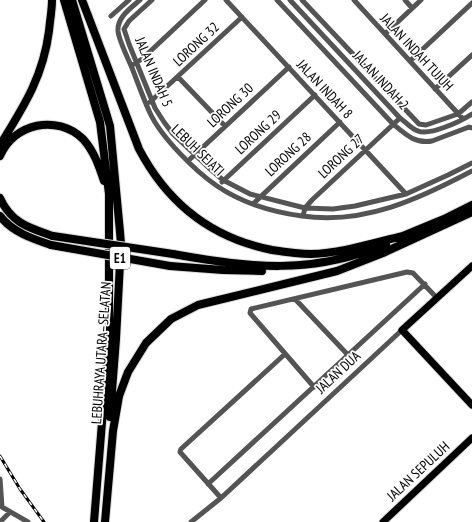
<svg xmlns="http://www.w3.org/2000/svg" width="472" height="522" font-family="'PT Sans Narrow',sans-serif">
  <rect width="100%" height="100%" fill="#fff"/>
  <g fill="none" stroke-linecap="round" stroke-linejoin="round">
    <defs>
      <path id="major" d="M 472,266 L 402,330 L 472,405
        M 383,522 L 472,438"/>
      <path id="highway" d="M 64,0 L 100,122 L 109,194 L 109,335 L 94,522
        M 72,0 L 110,126 L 120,232 L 121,244 L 116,339 L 110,417
        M 82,0 L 139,149 C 168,204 211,238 272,250 C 285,252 298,254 311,254 C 342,253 373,243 403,236
        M 0,145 C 24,106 43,77 49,31 C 50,20 52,10 52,0
        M 0,156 C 14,123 57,114 83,139 C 94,151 99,166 104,181
        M 0,198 C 11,223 30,228 53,236
        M 0,216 C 12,232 33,239 51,245
        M 398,238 L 444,219 L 472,205
        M 173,254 C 249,268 313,275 386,244
        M 170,266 L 223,270 L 262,271
        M 105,522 L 113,431 L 119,396 L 128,372 L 146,343 L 171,319 L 198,305 L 337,271 L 383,253 L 472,212"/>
    </defs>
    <use href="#major" stroke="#dbdbdb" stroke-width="9"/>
    <use href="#highway" stroke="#dbdbdb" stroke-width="10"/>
    <path stroke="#545454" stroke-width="5" d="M 140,0 C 131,8 117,17 118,31 C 119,41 128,58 132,68 C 138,83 143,98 150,113 C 161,137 195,171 217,186 C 242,203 273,212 302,216 C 364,225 419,199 472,171
      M 152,0 L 129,21 L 124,29 L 129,44 L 155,108 L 164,122 L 173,134 L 209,168 L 223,180 L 250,194 L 305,208 L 333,209 L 355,206 L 406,194 L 448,175 L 472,163
      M 226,0 L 406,194
      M 277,0 L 393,124 C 405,134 415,144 432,141 L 469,127 L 472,128
      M 290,0 L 400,118 C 406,122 411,129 418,131 C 430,136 461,121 472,114
      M 302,0 L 419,124 L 426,125 L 458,114 L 472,102
      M 354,0 L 463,119
      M 405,0 L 412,8
      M 111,16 L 129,0
      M 385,34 L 421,0
      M 410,61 L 472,3
      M 134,64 L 142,59 L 205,0
      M 178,77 L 225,126
      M 435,89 L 472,55
      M 150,102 L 242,17
      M 188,161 L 289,67
      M 222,182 L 315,95
      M 253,204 L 340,122
      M 303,216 L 305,208 L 312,200 L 400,118
      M 295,299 L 348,355
      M 314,387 L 250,313 L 251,309 L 407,272 L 413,273 L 437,298
      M 0,479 L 2,507 L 28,522
      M 208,484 L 425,284
      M 221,498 L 180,452 L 181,449 L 285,354
      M 0,522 L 10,512
      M 191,522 L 221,498 L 402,330"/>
    <use href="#major" stroke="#000" stroke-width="7"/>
    <use href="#highway" stroke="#000" stroke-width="8"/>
    <defs>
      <path id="rail" d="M 0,456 L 20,489 L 44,522"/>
    </defs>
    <use href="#rail" stroke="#000" stroke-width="3"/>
    <use href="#rail" stroke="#fff" stroke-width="1.5" stroke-dasharray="4.5" stroke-linecap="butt"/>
    <defs>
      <path id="highway-bridge" d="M 53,236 L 173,254
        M 51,245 L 170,266"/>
    </defs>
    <use href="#highway-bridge" stroke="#dbdbdb" stroke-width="10" stroke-linecap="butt"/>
    <use href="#highway-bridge" stroke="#000" stroke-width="8"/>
  </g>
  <g text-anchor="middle" stroke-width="3.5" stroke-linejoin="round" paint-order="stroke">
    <rect fill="#fff" stroke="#4c4c4c" stroke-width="1" x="110" y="247" width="20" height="22" rx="3"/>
    <g font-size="13" font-weight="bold" fill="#000">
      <text x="120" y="263">E1</text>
    </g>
    <g font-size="14" fill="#000" stroke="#fff">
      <text transform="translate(196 44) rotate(-43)" y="5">LORONG 32</text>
      <text transform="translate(417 52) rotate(47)" y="5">JALAN INDAH TUJUH</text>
      <text transform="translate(154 72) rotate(67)" y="5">JALAN INDAH 5</text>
      <text transform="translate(381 80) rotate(47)" y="5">JALAN INDAH 2</text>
      <text transform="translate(325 89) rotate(47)" y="5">JALAN INDAH 8</text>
      <text transform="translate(230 105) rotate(-43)" y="5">LORONG 30</text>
      <text transform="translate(258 132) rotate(-43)" y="5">LORONG 29</text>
      <text transform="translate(198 150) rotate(44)" y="5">LEBUH SEJATI</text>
      <text transform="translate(288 154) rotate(-43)" y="5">LORONG 28</text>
      <text transform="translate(341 156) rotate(-43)" y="5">LORONG 27</text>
      <text transform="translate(101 353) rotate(-86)" y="5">LEBUHRAYA UTARA–SELATAN</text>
      <text transform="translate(338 372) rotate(-43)" y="5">JALAN DUA</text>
      <text transform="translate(418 471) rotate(-43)" y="5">JALAN SEPULUH</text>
    </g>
  </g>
</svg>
